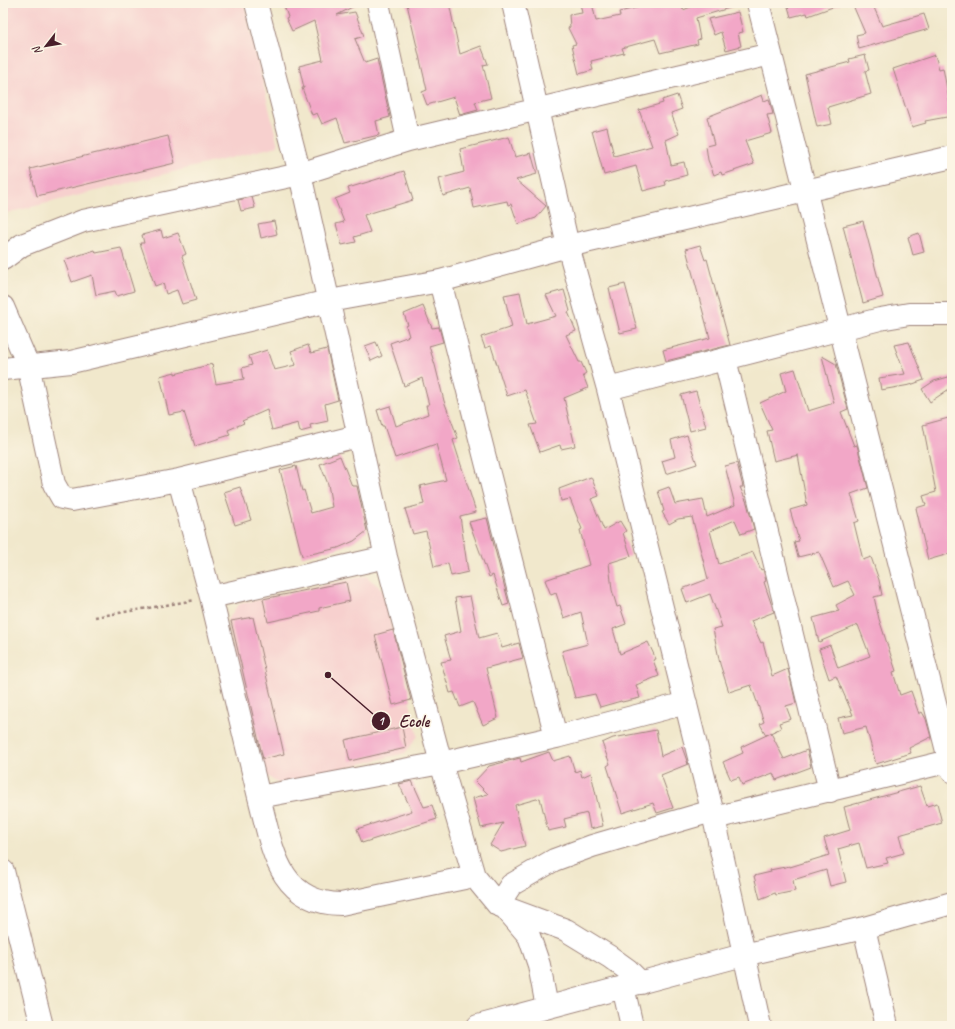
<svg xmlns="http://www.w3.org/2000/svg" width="955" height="1029" font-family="Caveat,sans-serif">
  <rect width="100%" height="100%" fill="#fcf5e5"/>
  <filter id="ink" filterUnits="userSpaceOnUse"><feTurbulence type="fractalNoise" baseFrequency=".025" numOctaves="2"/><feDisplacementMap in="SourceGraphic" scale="8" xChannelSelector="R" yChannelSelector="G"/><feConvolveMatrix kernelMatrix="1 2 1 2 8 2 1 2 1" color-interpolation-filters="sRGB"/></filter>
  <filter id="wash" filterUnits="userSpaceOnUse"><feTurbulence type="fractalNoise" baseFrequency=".012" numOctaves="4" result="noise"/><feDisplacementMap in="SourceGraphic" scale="16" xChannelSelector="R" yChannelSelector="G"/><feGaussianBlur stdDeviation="0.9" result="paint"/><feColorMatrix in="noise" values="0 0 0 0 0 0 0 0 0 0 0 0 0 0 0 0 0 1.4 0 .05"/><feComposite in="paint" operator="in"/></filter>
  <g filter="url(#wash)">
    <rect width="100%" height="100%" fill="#f1e8cc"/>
    <path fill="#f7d0ce" d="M 3,3 L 244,3 L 278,146 L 3,214 Z
      M 366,576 L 382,589 L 418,736 L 405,753 L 279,784 L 264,774 L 227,620 L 239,604 Z"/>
    <g id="blocks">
      <path fill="#f2a7c7" d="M 283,3 L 360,3 L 337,15 L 355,12 L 364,36 L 355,39 L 365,63 L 377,59 L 390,117 L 376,121 L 379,135 L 345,143 L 337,118 L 322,124 L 317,113 L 312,115 L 302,88 L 304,88 L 299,66 L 323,60 L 314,21 L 292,31 L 286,18 L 288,17 Z
        M 414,3 L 449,3 L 460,54 L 481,46 L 488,64 L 483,65 L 491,98 L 475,102 L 478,110 L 460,115 L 454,97 L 427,105 L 422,92 L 427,90 L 407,4 Z
        M 580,3 L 592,3 L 596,21 L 620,16 L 619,12 L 649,5 L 648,3 L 681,3 L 683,10 L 701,3 L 735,3 L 736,6 L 696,18 L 700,39 L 697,40 L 698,44 L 660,53 L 655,39 L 622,48 L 624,53 L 591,61 L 593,70 L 579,74 L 572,45 L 576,44 L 568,28 L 570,27 L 569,15 L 582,13 Z
        M 787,3 L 840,3 L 841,4 L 808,16 L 807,13 L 791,17 Z
        M 852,3 L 872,3 L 882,26 L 924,14 L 929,29 L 859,49 L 856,35 L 865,33 Z
        M 738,12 L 743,32 L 738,33 L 741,46 L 726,50 L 721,32 L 714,35 L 708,19 Z
        M 865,55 L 869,70 L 865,71 L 871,94 L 828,107 L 832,124 L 817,127 L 805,74 L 850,62 L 849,59 Z
        M 935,55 L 939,69 L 943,68 L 952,116 L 925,121 L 926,123 L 912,127 L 893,69 Z
        M 677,95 L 682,109 L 671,113 L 679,134 L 666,140 L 671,165 L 684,162 L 687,175 L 665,181 L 666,185 L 643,191 L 636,166 L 604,175 L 592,131 L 607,127 L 614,156 L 652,146 L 639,110 L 663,103 L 662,100 Z
        M 762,95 L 764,101 L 769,99 L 773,114 L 767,115 L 772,133 L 745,141 L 754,164 L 722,175 L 721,172 L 714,175 L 708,160 L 706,146 L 714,144 L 707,117 Z
        M 168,136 L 175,163 L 37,196 L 30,169 Z
        M 509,137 L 515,157 L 531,153 L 537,174 L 516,180 L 546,206 L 536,218 L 518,224 L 511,204 L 508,205 L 507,201 L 474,208 L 470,188 L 443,196 L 439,179 L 464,172 L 460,149 Z
        M 404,171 L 413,200 L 364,215 L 370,232 L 354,237 L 356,242 L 342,245 L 336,224 L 344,222 L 335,199 L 350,193 L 348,188 Z
        M 252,197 L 255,208 L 241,211 L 238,200 Z
        M 274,221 L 277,234 L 261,238 L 258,224 Z
        M 863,221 L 883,297 L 863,303 L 843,226 Z
        M 161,230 L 163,238 L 178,233 L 186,254 L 182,256 L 196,300 L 182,304 L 177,290 L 166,294 L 163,283 L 155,286 L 140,243 L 144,243 L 142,235 Z
        M 919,233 L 924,252 L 913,255 L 908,237 Z
        M 700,245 L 705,260 L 707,259 L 730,345 L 666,361 L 663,350 L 710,338 L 686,249 Z
        M 121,248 L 134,291 L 117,296 L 115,291 L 96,295 L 92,275 L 72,282 L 64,260 L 95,250 L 96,253 Z
        M 625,284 L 637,329 L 620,333 L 609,288 Z
        M 564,290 L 570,311 L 568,312 L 576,331 L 566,335 L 579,362 L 581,362 L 586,373 L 583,375 L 588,388 L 564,398 L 575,446 L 561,449 L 560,445 L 540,452 L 530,425 L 537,424 L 525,390 L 507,396 L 491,346 L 485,348 L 481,337 L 512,327 L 504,295 L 520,292 L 527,324 L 556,316 L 546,295 Z
        M 423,306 L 432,328 L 439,327 L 443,342 L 429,346 L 435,365 L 444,401 L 458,438 L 453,440 L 476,512 L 460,516 L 468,572 L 451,576 L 448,563 L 434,567 L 426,531 L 413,534 L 405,509 L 424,504 L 420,486 L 446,480 L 436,444 L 395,458 L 384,426 L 382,426 L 377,410 L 390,406 L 396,426 L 428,414 L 426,405 L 429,405 L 422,378 L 404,386 L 390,343 L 409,336 L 406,326 L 408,325 L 404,314 Z
        M 376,342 L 382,356 L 371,361 L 365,346 Z
        M 909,342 L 924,380 L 910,385 L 881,390 L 879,378 L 905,374 L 894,345 Z
        M 308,345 L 311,353 L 327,349 L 338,400 L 325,404 L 328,421 L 310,425 L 311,429 L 300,432 L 298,423 L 272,430 L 267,410 L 242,421 L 244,423 L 228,430 L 230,435 L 195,446 L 184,412 L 169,415 L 160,376 L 175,372 L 175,374 L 212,364 L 216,384 L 244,379 L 242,368 L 252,365 L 249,356 L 267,350 L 274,370 L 296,365 L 291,351 Z
        M 822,356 L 836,364 L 848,409 L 841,412 L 854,446 L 857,445 L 868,488 L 851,494 L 859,521 L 854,523 L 863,560 L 871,557 L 879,580 L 882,595 L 874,597 L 879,619 L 896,671 L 893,672 L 900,695 L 911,691 L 919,714 L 922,712 L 926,719 L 931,737 L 909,748 L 911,753 L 876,764 L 866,727 L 842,733 L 838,718 L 853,715 L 836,676 L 829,679 L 819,649 L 830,645 L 838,668 L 870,656 L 858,625 L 819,642 L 813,618 L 839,611 L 836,605 L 855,595 L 848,581 L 834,587 L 819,552 L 798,557 L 794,542 L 799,541 L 790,510 L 807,505 L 798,455 L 774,461 L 767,431 L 772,430 L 760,403 L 786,391 L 781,373 L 795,369 L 808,411 L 834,403 Z
        M 952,376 L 952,387 L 930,402 L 922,389 L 934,381 Z
        M 696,391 L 706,427 L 690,431 L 681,395 Z
        M 952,417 L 952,553 L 928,560 L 916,508 L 926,505 L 923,496 L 936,492 L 923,425 Z
        M 687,435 L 697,464 L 666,474 L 662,461 L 675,457 L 671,440 Z
        M 340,456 L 352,486 L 357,486 L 367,531 L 354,541 L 338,548 L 302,556 L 280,470 L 296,466 L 302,491 L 304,490 L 311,513 L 332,507 L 328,484 L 320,464 Z
        M 737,463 L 743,487 L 740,487 L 747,503 L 754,529 L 741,534 L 735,520 L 710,531 L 719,564 L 753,552 L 761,570 L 763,569 L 766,581 L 764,582 L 774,612 L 751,621 L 761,643 L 763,642 L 772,676 L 788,669 L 796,703 L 786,706 L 791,719 L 779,723 L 781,728 L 766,735 L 760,724 L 764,722 L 751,685 L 729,692 L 720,664 L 713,629 L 722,627 L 710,594 L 687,603 L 682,589 L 708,579 L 692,517 L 678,519 L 669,524 L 662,512 L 664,511 L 658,491 L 669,487 L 675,504 L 703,499 L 707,517 L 735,505 L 725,466 Z
        M 591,477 L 599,496 L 591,499 L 604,530 L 620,521 L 626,531 L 623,533 L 631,556 L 609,563 L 612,590 L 617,607 L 620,606 L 626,624 L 613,629 L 620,654 L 648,642 L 656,659 L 653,660 L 659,676 L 636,685 L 640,698 L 622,702 L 621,701 L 600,707 L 595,694 L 575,698 L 562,651 L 588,644 L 581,612 L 564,618 L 556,593 L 551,595 L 545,580 L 589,565 L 580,530 L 582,529 L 570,499 L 561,501 L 559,489 Z
        M 240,487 L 251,520 L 235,525 L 224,492 Z
        M 487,518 L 509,604 L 503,606 L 493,575 L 489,577 L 469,522 Z
        M 346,582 L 350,601 L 319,608 L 319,611 L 268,622 L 263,599 Z
        M 470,596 L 479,638 L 497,633 L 502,648 L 519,643 L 523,658 L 486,668 L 498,718 L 483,725 L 473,702 L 460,707 L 454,692 L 450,693 L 441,662 L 451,660 L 444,636 L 461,631 L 455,598 Z
        M 253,617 L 284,754 L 263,759 L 231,621 Z
        M 393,630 L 411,700 L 393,705 L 375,635 Z
        M 402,727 L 406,748 L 350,761 L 345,740 Z
        M 656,730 L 661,756 L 682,747 L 688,764 L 661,775 L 673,808 L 657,813 L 653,803 L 622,813 L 607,766 L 610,764 L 602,743 L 613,738 Z
        M 771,733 L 784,759 L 807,750 L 811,767 L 776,780 L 773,773 L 742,785 L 739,777 L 731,780 L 723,762 L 743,753 L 741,747 Z
        M 549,752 L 553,761 L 570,756 L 575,772 L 580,770 L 582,777 L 591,773 L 603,826 L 590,829 L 587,813 L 564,819 L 566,827 L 548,831 L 540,798 L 515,805 L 525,846 L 501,852 L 490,845 L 503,823 L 481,828 L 473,798 L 488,794 L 475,781 L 489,766 L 520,758 L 521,762 Z
        M 412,781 L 424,807 L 432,805 L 437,819 L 362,843 L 357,829 L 412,811 L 399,784 Z
        M 920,786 L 927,806 L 937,803 L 942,823 L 899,835 L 904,853 L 886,858 L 888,863 L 866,868 L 859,843 L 838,849 L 846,882 L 830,886 L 826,870 L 793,880 L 795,891 L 776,895 L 775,893 L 760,899 L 754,876 L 771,872 L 770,870 L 790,866 L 790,867 L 829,855 L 824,838 L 850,830 L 844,807 Z"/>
    </g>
  </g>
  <g filter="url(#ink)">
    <use href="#blocks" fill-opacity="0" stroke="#9e847c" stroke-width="1"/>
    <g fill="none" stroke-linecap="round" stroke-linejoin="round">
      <defs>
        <path id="minor" d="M 256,3 L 300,174 L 386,557 L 441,763 L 474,876 L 498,905 L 566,930 L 610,957 L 628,970 L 641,983
          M 378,3 L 408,140
          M 513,3 L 568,246 L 608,389 L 714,818 L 760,1026
          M 758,3 L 952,771
          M 3,259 L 22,245 L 83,221 L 300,174 L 408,140 L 771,54
          M 440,281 L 556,737
          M 3,307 L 28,365 L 54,484 L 62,498 L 72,500 L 179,480 L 358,436
          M 725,359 L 830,791
          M 3,369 L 71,362 L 329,301 L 440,281 L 568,246 L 952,157
          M 608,389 L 880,319 L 909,314 L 952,314
          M 179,480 L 211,597 L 259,797 L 441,763 L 556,737 L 686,703
          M 211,597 L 386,557
          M 259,797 C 272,846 277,903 341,904 L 474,876
          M 714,818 L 950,761
          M 3,871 L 42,1026
          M 498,905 L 511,885 L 554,860 L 592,846 L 712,811
          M 506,909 L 529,936 L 539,965 L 547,1007
          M 864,928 L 887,1026
          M 623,987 L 632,1026
          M 478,1026 L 743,955 L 864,928 L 952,903"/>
      </defs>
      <use href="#minor" stroke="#9e847c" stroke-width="24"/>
      <path stroke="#9e847c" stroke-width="2.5" stroke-dasharray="3 3" stroke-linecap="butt" d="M 95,617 L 195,600"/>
      <use href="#minor" stroke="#fff" stroke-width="22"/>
    </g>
  </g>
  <path fill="none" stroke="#4a1f2b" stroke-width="1.5" d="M328 675L381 721"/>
  <g fill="#4a1f2b" stroke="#fcf5e5" stroke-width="1.5">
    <circle cx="328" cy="675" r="4"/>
    <circle cx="381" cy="721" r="10"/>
  </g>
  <g font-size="12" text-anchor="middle" font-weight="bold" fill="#fff">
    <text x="381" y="725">1</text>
  </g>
  <g font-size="17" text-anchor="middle" font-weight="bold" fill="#4a1f2b" stroke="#fcf5e5" stroke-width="3" stroke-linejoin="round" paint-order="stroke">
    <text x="414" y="727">Ecole</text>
  </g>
  <rect width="955" height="1029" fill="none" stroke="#fcf5e5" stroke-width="16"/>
  <g transform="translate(46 46) rotate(239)" stroke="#fcf5e5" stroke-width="3" paint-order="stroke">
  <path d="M0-3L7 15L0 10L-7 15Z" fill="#4a1f2b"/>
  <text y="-6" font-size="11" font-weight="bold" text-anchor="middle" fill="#4a1f2b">N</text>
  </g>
</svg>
